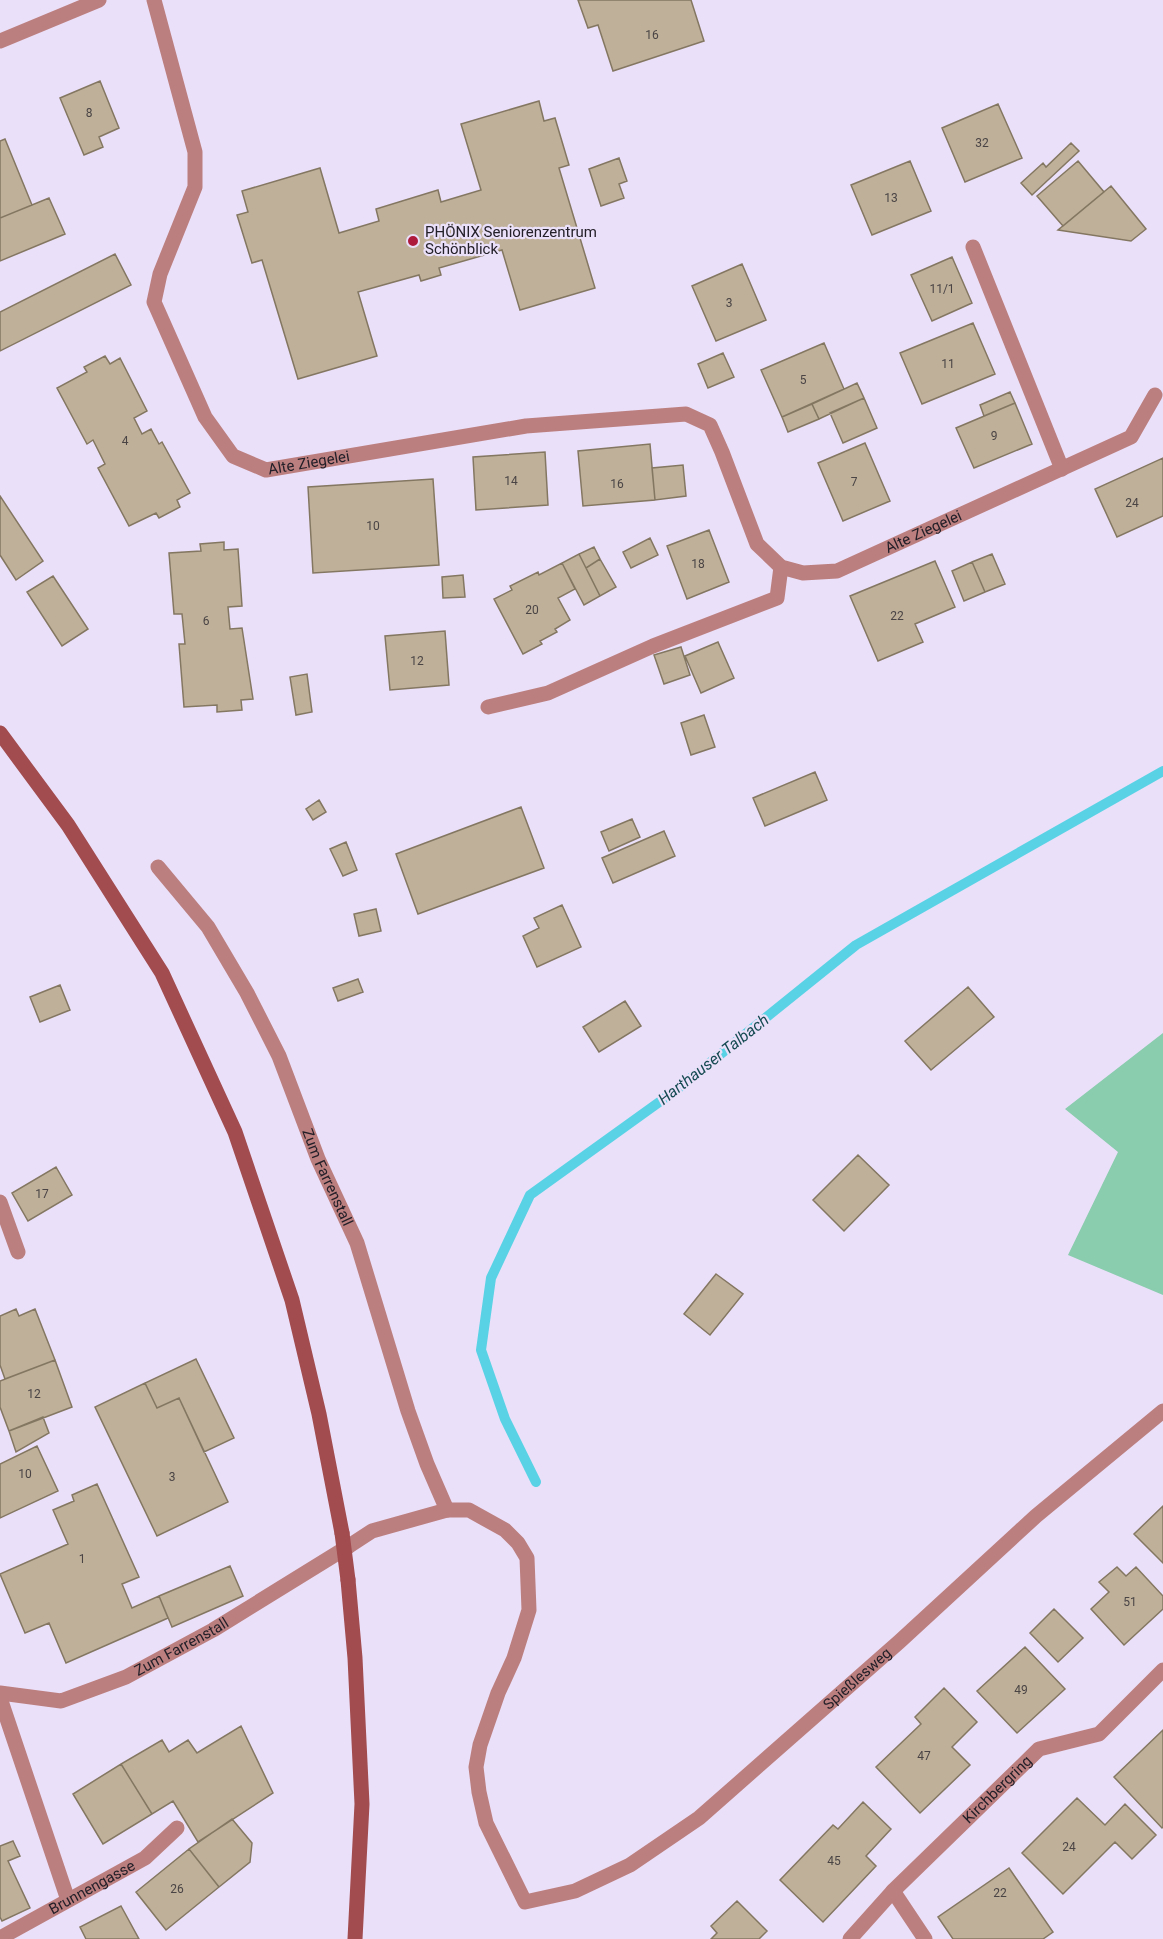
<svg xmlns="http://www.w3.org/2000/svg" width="1163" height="1939" font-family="Roboto,sans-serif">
  <rect width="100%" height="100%" fill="#ebe0f9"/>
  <path fill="#89ccae" d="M 1163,1033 L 1163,1295 L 1068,1255 L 1118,1152 L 1065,1109 Z"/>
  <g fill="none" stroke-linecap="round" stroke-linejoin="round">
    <path stroke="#5ad2e5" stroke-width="10" d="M 536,1482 L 505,1419 L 481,1350 L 491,1278 L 530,1195 L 676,1090 L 856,945 L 1163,771"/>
  </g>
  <path fill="#beb099" stroke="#847762" stroke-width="1.5" d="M 578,0 L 691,0 L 704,41 L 613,71 L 598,25 L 588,28 Z
    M 100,81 L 119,128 L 99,137 L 103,147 L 84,155 L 60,98 Z
    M 539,101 L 544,121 L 555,118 L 569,165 L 559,168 L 595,288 L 520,310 L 502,250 L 439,268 L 441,275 L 421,281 L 419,275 L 358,292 L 377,356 L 298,379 L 262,260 L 252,263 L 237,215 L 248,212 L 242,191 L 320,168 L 339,233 L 379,221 L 376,209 L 438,190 L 441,202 L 481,190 L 461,124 Z
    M 998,104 L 1022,158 L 965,182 L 942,128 Z
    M 5,139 L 32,205 L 0,218 L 0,141 Z
    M 1071,143 L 1079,151 L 1032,195 L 1021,183 L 1043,163 L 1046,167 Z
    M 619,158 L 627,181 L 619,184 L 624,198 L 601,206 L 589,169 Z
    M 910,161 L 931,211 L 872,235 L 851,185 Z
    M 1078,161 L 1104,192 L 1063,226 L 1037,196 Z
    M 1111,186 L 1146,229 L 1131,241 L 1058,230 Z
    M 49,198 L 65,234 L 0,261 L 0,218 Z
    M 115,254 L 131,285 L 0,351 L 0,312 Z
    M 952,257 L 972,303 L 932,321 L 911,275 Z
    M 742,264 L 766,320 L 716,341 L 692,286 Z
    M 973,323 L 995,374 L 922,404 L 900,353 Z
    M 824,343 L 844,389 L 782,417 L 761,370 Z
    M 723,353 L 734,377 L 708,388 L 698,364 Z
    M 105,356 L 110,364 L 120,358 L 147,411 L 134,418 L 142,434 L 151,429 L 159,444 L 162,442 L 190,493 L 177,500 L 180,507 L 159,518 L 156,513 L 129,526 L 98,468 L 105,464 L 93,440 L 87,444 L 57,388 L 87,372 L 84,367 Z
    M 857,383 L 864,398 L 819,419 L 812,404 Z
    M 1010,392 L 1015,403 L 984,416 L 980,405 Z
    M 864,398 L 877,428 L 843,443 L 830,413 Z
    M 1015,403 L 1032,444 L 974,468 L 956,428 Z
    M 812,404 L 819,419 L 788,432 L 782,417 Z
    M 865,443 L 890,501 L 843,521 L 818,463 Z
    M 650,444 L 655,500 L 583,506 L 578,451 Z
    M 545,452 L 548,505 L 476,510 L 473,457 Z
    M 1163,458 L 1163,516 L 1117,537 L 1095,489 Z
    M 683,465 L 686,496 L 655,500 L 652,468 Z
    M 433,479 L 439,565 L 313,573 L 308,487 Z
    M 0,496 L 43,561 L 16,580 L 0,555 Z
    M 709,530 L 729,582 L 687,599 L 667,546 Z
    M 650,538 L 658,555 L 631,568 L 623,552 Z
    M 224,542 L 224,550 L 238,549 L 242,606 L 228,607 L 230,629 L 242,628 L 253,699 L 241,700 L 242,710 L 217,712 L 217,705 L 184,707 L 179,644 L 185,644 L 182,614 L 174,614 L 169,553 L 201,551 L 200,544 Z
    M 594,547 L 600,559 L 586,568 L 579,554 Z
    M 579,554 L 600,596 L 584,605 L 562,563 Z
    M 992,554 L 1005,584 L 985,592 L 972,562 Z
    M 600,559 L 616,587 L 600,596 L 586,568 Z
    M 935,561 L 955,607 L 915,624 L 923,642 L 878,661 L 850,596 Z
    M 972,562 L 985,592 L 964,601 L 952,571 Z
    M 562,563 L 575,589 L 558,598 L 570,620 L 555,629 L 557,632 L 540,641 L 542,644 L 523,654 L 494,599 L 512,590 L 510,586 L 538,572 L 539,575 Z
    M 463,575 L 465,597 L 443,598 L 442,577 Z
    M 53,576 L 88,629 L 62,646 L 27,592 Z
    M 445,631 L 449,685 L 390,690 L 385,636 Z
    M 718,642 L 734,678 L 701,693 L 685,656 Z
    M 681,647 L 690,675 L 664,684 L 654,655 Z
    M 307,674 L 312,712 L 296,715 L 290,677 Z
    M 704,715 L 715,747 L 691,755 L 681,723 Z
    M 815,772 L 827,800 L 765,826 L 753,798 Z
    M 319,800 L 326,812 L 313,820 L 306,809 Z
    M 521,807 L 544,868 L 418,914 L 396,854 Z
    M 632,819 L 640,837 L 609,851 L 601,832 Z
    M 664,831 L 675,856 L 613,883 L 602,858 Z
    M 346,842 L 357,870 L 343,876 L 330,849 Z
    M 562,905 L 581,947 L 537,967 L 523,936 L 539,928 L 534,918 Z
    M 376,909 L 381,931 L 359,936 L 354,914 Z
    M 358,979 L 363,992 L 338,1001 L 333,988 Z
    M 60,985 L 70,1010 L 40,1022 L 30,997 Z
    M 968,987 L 994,1017 L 931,1070 L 905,1041 Z
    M 625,1001 L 641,1026 L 599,1052 L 583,1027 Z
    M 858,1155 L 889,1185 L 844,1231 L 813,1200 Z
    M 56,1167 L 72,1195 L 28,1221 L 12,1193 Z
    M 716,1274 L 743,1294 L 710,1335 L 684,1314 Z
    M 16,1309 L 19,1316 L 35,1309 L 55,1360 L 5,1379 L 0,1365 L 0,1316 Z
    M 196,1359 L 234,1438 L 204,1452 L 179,1398 L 157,1408 L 145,1383 Z
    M 55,1360 L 72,1407 L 9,1431 L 0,1407 L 0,1381 Z
    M 145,1383 L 157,1408 L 179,1398 L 228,1502 L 157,1536 L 95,1407 Z
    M 43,1417 L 49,1433 L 16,1452 L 9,1431 Z
    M 37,1446 L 58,1491 L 0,1518 L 0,1464 Z
    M 97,1484 L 139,1577 L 122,1584 L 132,1608 L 159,1596 L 168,1618 L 66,1663 L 49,1623 L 25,1633 L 0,1574 L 68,1544 L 53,1510 L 74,1501 L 72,1495 Z
    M 1163,1506 L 1163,1563 L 1134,1534 Z
    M 230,1566 L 243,1596 L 172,1627 L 159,1596 Z
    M 1117,1567 L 1126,1576 L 1136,1567 L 1163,1596 L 1163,1609 L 1124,1645 L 1091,1609 L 1109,1592 L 1099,1582 Z
    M 1054,1609 L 1083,1638 L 1058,1662 L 1030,1633 Z
    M 1025,1647 L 1065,1689 L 1017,1733 L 977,1691 Z
    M 944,1688 L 977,1722 L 952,1747 L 970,1765 L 920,1813 L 876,1767 L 921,1724 L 915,1717 Z
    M 241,1726 L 273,1793 L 198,1842 L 173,1801 L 152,1814 L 121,1764 L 162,1740 L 169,1752 L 188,1740 L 197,1753 Z
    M 1163,1730 L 1163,1827 L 1162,1828 L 1114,1777 Z
    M 121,1764 L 152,1814 L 103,1844 L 73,1794 Z
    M 1077,1798 L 1105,1825 L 1125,1804 L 1156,1835 L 1132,1859 L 1115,1842 L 1063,1894 L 1022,1853 Z
    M 863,1802 L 891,1829 L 866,1856 L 876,1866 L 823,1922 L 780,1880 L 833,1825 L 838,1829 Z
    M 232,1819 L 252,1843 L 250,1862 L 219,1887 L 189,1849 Z
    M 13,1841 L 20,1856 L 8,1861 L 30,1908 L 2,1921 L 0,1917 L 0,1846 Z
    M 189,1849 L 219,1887 L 166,1930 L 136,1892 Z
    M 1009,1868 L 1053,1932 L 1043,1939 L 953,1939 L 938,1917 Z
    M 737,1901 L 767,1931 L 759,1939 L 711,1939 L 717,1933 L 711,1926 Z
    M 121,1906 L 139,1939 L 86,1939 L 80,1927 Z"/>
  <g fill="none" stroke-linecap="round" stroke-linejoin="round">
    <g stroke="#bc7f7f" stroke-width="15">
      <path id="s1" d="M 158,867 L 208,927 L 247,993 L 279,1056 L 318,1159 L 357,1243 L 408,1411 L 427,1464 L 447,1510"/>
      <path d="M 0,1202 L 18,1252"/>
      <path id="s2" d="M 349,1546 L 372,1531 L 447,1510 L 469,1510 L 505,1530 L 518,1543 L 527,1558 L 529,1610 L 514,1658 L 498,1693 L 480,1745 L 476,1767 L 479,1792 L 486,1823 L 525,1902 L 575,1891 L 630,1865 L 699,1818 L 899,1642 L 1036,1516 L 1163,1411"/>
    </g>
    <g stroke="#bc7f7f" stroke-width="15">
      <path id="s3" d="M 154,0 L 195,152 L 195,187 L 160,274 L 154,302 L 205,417 L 233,456 L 266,470 L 526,426 L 686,414 L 710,425 L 722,452 L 757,544 L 781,567 L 803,573 L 837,571 L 1131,437 L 1155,395"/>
      <path d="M 0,41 L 99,0"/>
      <path d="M 973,247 L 1062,469"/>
      <path d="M 488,707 L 548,693 L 653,646 L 777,598 L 781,567"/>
      <path id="s4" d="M 0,1693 L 61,1701 L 126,1677 L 213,1630 L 349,1546"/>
      <path d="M 0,1698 L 68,1900"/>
      <path d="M 893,1891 L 925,1939"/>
      <path id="s5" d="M 0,1938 L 145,1858 L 177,1828"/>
      <path id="s6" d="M 850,1939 L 893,1891 L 1039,1749 L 1099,1734 L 1163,1670"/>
    </g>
    <path stroke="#a24c4f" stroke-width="15" d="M 0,733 L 68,825 L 162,973 L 235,1132 L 292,1300 L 319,1414 L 342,1533
      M 348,1580 L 355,1658 L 362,1804 L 355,1939"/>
    <path stroke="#a24c4f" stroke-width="15" d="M 342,1533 L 348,1580"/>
  </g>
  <circle fill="#ae1a3c" stroke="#ebe0f9" stroke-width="2" cx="413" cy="241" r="6"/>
  <g text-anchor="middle" stroke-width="4.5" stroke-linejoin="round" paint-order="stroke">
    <g font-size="12" fill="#4a4445">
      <text x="652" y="39">16</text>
      <text x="89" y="117">8</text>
      <text x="982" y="147">32</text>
      <text x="891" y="202">13</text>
      <text x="942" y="293">11/1</text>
      <text x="729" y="307">3</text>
      <text x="948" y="368">11</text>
      <text x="803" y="384">5</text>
      <text x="994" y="440">9</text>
      <text x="125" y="445">4</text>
      <text x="511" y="485">14</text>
      <text x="854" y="486">7</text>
      <text x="617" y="488">16</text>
      <text x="1132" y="507">24</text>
      <text x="373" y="530">10</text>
      <text x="698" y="568">18</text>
      <text x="532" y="614">20</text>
      <text x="897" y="620">22</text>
      <text x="206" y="625">6</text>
      <text x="417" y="665">12</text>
      <text x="42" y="1198">17</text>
      <text x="34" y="1398">12</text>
      <text x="25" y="1478">10</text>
      <text x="172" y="1481">3</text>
      <text x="82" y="1563">1</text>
      <text x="1130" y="1606">51</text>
      <text x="1021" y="1694">49</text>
      <text x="924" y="1760">47</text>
      <text x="1069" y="1851">24</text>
      <text x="834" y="1865">45</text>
      <text x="177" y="1893">26</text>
      <text x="1000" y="1897">22</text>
    </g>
    <g font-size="15" fill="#242029" stroke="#ebe0f9" text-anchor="start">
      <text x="425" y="237">PHÖNIX Seniorenzentrum<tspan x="425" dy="17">Schönblick</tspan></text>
    </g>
    <g font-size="15" fill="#242029" stroke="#ebe0f9">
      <text dy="5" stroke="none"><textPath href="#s3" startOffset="568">Alte Ziegelei</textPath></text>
      <text dy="5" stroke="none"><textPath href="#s3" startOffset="1288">Alte Ziegelei</textPath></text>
      <text dy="5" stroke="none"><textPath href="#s1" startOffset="356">Zum Farrenstall</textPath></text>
      <text dy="5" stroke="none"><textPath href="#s4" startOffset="194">Zum Farrenstall</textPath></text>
      <text dy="5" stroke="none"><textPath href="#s2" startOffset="974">Spießlesweg</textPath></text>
      <text dy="5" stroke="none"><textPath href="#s6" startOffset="210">Kirchbergring</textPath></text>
      <text dy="5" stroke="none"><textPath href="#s5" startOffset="105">Brunnengasse</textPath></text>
    </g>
    <g font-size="16" font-style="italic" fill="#154a52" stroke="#ebe0f9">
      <text transform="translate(713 1059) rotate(-38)" y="6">Harthauser Talbach</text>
    </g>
  </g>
</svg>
